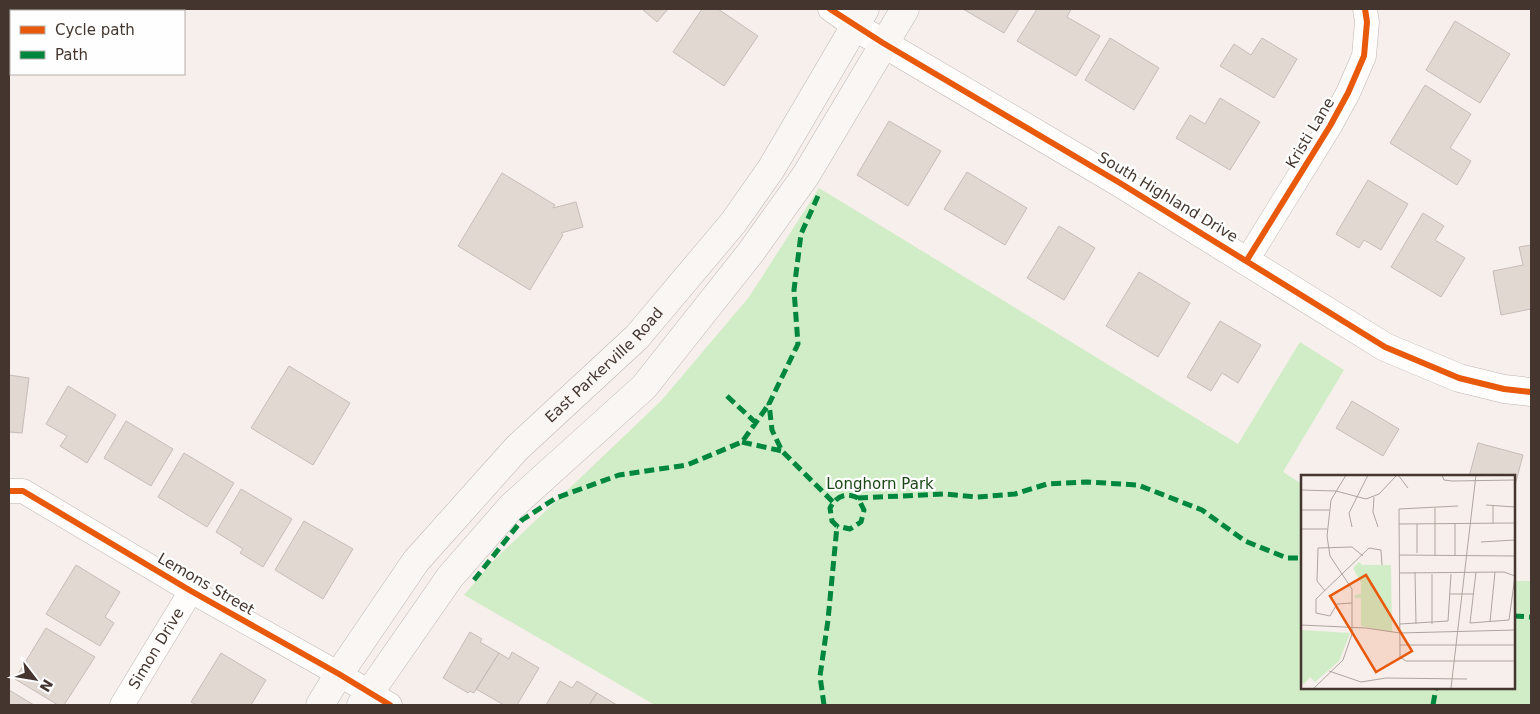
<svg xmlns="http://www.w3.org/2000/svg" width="1540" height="714" font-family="'DejaVu Sans',sans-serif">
  <rect width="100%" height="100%" fill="#f7efeb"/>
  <path fill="#d0edc7" d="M 819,188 L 1238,444 L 1300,342 L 1344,370 L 1283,472 L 1302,484 L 1302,688 L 1514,688 L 1514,581 L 1531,581 L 1531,705 L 655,705 L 464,595 L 494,560 L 661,401 L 749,297 Z"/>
  <path fill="#e2d8d2" stroke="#c7bdb8" d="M 642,9 L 668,9 L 657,22 Z
    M 702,9 L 718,9 L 758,36 L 724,86 L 673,52 Z
    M 963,9 L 1019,9 L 1004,33 Z
    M 1037,9 L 1071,9 L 1067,17 L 1100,36 L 1076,76 L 1017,41 Z
    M 1455,21 L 1510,54 L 1480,103 L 1426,70 Z
    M 1110,38 L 1159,68 L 1134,110 L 1085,80 Z
    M 1262,38 L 1297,59 L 1274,98 L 1220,66 L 1234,44 L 1251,55 Z
    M 1425,85 L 1471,114 L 1450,148 L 1471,161 L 1457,185 L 1390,143 Z
    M 1220,98 L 1260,122 L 1230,170 L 1176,138 L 1190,115 L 1205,124 Z
    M 889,121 L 941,151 L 908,206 L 857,175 Z
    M 967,172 L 1027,208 L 1005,245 L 944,209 Z
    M 502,173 L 555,205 L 553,208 L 576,202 L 583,227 L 561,233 L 563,235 L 530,290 L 458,246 Z
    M 1368,180 L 1408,204 L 1381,250 L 1364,240 L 1359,248 L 1336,234 Z
    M 1423,213 L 1444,226 L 1435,240 L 1465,258 L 1441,297 L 1391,267 Z
    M 1059,226 L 1095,248 L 1064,300 L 1027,278 Z
    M 1531,245 L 1531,309 L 1501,315 L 1493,271 L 1523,265 L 1519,247 Z
    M 1139,272 L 1190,303 L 1158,357 L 1106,326 Z
    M 1220,321 L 1261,345 L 1238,383 L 1222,373 L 1211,391 L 1187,377 Z
    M 289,366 L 350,403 L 313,465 L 251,428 Z
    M 9,375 L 29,378 L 22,433 L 9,432 Z
    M 68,386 L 116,415 L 87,463 L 60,446 L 67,436 L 46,424 Z
    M 1352,401 L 1399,429 L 1383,456 L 1336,428 Z
    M 126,421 L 173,449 L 151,486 L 104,458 Z
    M 1478,443 L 1523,455 L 1514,489 L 1514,477 L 1469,477 Z
    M 184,453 L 234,483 L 207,527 L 158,497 Z
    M 241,489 L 292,519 L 263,567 L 240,553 L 243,549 L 216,532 Z
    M 304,521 L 353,549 L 323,599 L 275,570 Z
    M 76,565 L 120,592 L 105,617 L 114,623 L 100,646 L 46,614 Z
    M 46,628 L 95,657 L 64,705 L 58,705 L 15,679 Z
    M 470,632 L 482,639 L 480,642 L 499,653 L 474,693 L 470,691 L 468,693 L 443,678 Z
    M 512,652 L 539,668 L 517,705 L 504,705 L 476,689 L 499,653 L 509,659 Z
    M 221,653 L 266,680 L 251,705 L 197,705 L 191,702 Z
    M 560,681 L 572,688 L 577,681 L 597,693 L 589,705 L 546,705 Z
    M 9,690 L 34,705 L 9,705 Z
    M 597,693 L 617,705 L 589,705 Z"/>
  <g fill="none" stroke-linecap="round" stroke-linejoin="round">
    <defs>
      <g id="minor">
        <path d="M 830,9 L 854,26"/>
        <path d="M 1247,260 L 1330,126 L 1348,93 L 1364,56 L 1367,22 L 1365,9"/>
        <path d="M 9,491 L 23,491 L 191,591 L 339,674 L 390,705"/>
        <path id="s1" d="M 122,705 L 191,591"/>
      </g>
      <path id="tertiary" d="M 854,26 L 1120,183 L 1385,347 L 1459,378 L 1504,389 L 1531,392"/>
      <g id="secondary">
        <path id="s2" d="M 320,705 L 339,674 L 416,561 L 517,448 L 637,337 L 733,223 L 771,169 L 865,9"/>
        <path d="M 361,705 L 450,577 L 511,507 L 644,387 L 751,252 L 806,175 L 905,9"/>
      </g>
    </defs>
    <use href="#minor" stroke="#bfb6b1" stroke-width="25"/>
    <use href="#tertiary" stroke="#bfb6b1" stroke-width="29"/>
    <use href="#secondary" stroke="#bfb6b1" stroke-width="29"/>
    <use href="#minor" stroke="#fefdfc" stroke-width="24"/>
    <use href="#tertiary" stroke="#fefdfc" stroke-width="28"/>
    <use href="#secondary" stroke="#f9f6f4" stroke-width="28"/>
    <path stroke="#00873e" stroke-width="5" stroke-dasharray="10 5" stroke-linecap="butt" d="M 818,196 L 801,234 L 794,290 L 798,344 L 769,404 L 772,430 L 782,451 L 833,502
      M 727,396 L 756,423
      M 742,442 L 782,451
      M 858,498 L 944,494 L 977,497 L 1015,494 L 1047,484 L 1087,482 L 1138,485 L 1202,510 L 1245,541 L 1287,558 L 1302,558
      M 474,580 L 522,520 L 556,498 L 619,475 L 687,465 L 742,442 L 769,404
      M 1514,616 L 1531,617
      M 824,705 L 820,676 L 828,620 L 837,526 L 832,521 L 830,508 C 836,496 846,492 858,498 L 864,510 L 861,522 L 850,529 L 837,526
      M 1433,705 L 1436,688"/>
    <defs>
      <path id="cycleway" d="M 830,9 L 883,43 L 1120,183 L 1385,347 L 1459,378 L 1504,389 L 1531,392
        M 1247,260 L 1330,126 L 1348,93 L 1364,56 L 1367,22 L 1365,9
        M 9,491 L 23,491 L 191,591 L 339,674 L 390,705"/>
    </defs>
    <use href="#cycleway" stroke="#fefefe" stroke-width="9"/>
    <use href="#cycleway" stroke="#e8590c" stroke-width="6"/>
  </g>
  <g text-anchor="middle" stroke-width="4.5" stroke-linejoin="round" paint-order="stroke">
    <g font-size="15" fill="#44362f" stroke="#fefefe">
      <text transform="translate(1310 133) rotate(-59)" y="5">Kristi Lane</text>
      <text transform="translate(1168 197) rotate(31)" y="5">South Highland Drive</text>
      <text dy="5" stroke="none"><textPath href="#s2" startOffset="445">East Parkerville Road</textPath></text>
      <text transform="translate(206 584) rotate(30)" y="5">Lemons Street</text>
      <text dy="5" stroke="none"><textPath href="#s1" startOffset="66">Simon Drive</textPath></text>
    </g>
    <g font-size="15" fill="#1a4715" stroke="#fefefe">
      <text x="880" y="489">Longhorn Park</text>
    </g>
  </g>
  <g transform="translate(1301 475)">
    <rect width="214" height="214" fill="#f7efeb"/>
    <path d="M 58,87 L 61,90 L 90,90 L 91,157 L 60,151 L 60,123 L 54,123 L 54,120 L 60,119 L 60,108 L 52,93 ZM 0,155 L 49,158 L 38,186 L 14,207 L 9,202 L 3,209 L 0,206 Z" fill="#d0edc7"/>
    <path fill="none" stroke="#afa5a0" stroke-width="1" d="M 97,0 L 107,13M 141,0 L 143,5 L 151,6 L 214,5M 0,15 L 35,16 L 65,24 L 78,19 L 96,0M 73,22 L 72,37 L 77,52M 185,30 L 214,32M 157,31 L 98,34 L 99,182 L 105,186 L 214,186M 192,31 L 192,48M 0,35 L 28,35M 154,48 L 154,80M 98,49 L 214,48M 51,52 L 48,38 L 67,0M 0,54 L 26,54M 180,67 L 214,65M 116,78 L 116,49M 98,80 L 214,81M 134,81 L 134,33M 114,97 L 115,149M 175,97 L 169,148 L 208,145 L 214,101M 99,98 L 203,97 L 214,101M 131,99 L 131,149M 24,116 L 16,106 L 17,73 L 51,72 L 62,81M 149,119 L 173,119M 51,128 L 36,129 L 29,141 L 15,138 L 15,124 L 68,73 L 80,75 L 81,90M 189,147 L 194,97M 99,149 L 147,146 L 150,99M 0,150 L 65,153 L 99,158 L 214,155M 99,170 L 214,170M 28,196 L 60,207 L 85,203 L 166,204M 13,213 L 42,185 L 51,159 L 51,114 L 29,81 L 26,61 L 30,25 L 45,0M 150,213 L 175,0"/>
    <path fill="#e8590c" fill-opacity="0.15" stroke="#e8590c" stroke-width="2.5" d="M 65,100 L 111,176 L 75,197 L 29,121 Z"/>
    <rect width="214" height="214" fill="none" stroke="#44362f" stroke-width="2.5"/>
  </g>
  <rect width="1540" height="714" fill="none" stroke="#44362f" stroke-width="20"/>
  <rect x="10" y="10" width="175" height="65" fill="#fefefe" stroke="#b4aeab"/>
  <rect x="20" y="26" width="25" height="8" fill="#e8590c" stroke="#b4aeab"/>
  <text x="55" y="35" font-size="15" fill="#44362f">Cycle path</text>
  <rect x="20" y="51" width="25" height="8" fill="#00873e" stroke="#b4aeab"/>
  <text x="55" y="60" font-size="15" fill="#44362f">Path</text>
  <g transform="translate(35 679) rotate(121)" stroke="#fefefe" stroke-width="4" paint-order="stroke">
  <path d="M0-4L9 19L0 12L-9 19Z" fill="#44362f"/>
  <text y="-8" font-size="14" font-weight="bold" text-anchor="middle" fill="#44362f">N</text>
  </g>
</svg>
